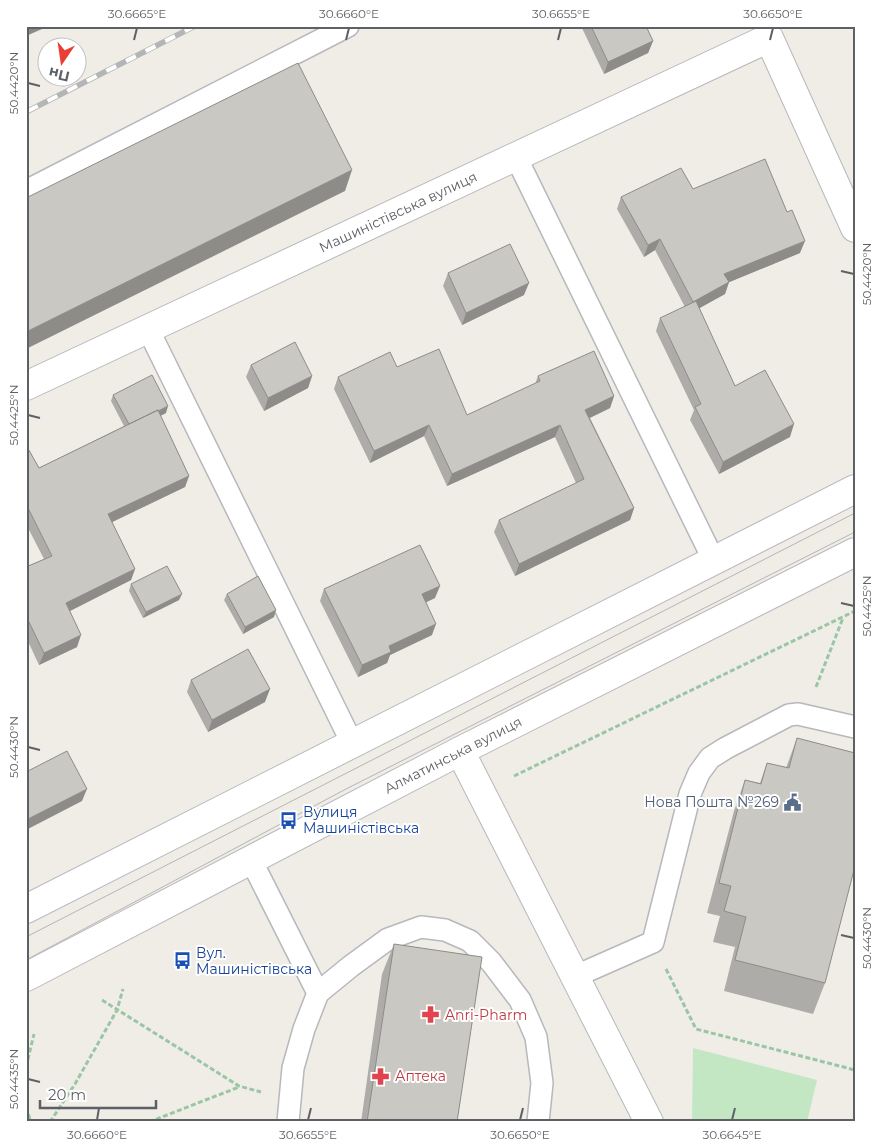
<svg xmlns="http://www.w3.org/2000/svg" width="881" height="1148" font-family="Montserrat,sans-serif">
  <rect width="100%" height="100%" fill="#f0ede6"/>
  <path fill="#c3e7c3" d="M 693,1048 L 817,1080 L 807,1122 L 692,1122 Z"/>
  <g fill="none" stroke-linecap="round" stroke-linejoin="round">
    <defs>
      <path id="lane" d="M 516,157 L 714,561
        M 26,191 L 348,26
        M 148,329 L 352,743
        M 251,860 L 318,993
        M 576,976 L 653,942 L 690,794 L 699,773 L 710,758 L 726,748 L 789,715 L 798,714 L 855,727
        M 288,1122 L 293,1068 L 304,1029 L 318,993 L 351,966 L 388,939 L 421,927 L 445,930 L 470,941 L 491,962 L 520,1000 L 536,1037 L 542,1083 L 538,1122"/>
      <path id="street" d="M 26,386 L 769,38 L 855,228
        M 460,751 L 649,1122"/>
      <path id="secondary" d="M 26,909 L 855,489
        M 26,977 L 460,751 L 855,552"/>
    </defs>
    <use href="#lane" stroke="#b6b8bc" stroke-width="24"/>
    <use href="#street" stroke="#b6b8bc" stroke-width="30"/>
    <use href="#secondary" stroke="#b7babf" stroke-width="30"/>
    <path stroke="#9ac6a6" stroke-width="3" stroke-dasharray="5 2.5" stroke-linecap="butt" d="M 816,687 L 843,618
      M 514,776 L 855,611
      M 666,969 L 696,1029 L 855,1070
      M 102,1000 L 239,1086 L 261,1092
      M 26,1067 L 34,1034
      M 26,1107 L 31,1122
      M 50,1122 L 75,1084 L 117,1010 L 123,989
      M 149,1122 L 239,1087"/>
    <use href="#lane" stroke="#fff" stroke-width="21"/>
    <use href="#street" stroke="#fff" stroke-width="28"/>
    <use href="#secondary" stroke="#fff" stroke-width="28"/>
    <path stroke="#b4b5b6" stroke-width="1" d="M 26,937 L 855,513
      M 26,960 L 346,789 L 855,532"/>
    <defs>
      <path id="rail" d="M 28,111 L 195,26"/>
    </defs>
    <use href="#rail" stroke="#b4b5b6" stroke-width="5.5"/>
    <use href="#rail" stroke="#fff" stroke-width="4" stroke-dasharray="11" stroke-linecap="butt"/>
  </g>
  <path fill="#aeaca8" d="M 581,26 L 646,26 L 653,41 L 648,53 L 604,74 Z
    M 693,189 L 800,253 L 729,282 L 725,294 L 699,308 L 735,386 L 790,437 L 719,474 L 690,420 L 694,410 L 656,331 L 660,318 L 685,307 L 655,250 L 644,257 L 617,209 L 621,197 Z
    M 448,273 L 524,295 L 462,325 L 443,286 Z
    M 251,365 L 312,376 L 308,388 L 264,411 L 246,377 Z
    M 397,367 L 467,415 L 535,384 L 538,376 L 614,396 L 610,408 L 590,418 L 634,508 L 630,520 L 515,576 L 494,532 L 499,520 L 576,483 L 555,437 L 447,486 L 424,436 L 370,463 L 334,389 L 338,377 Z
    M 113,395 L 166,413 L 160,416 L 189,476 L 185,487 L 112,522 L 135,569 L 131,580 L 70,611 L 77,647 L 39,665 L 26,637 L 26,567 L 44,559 L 26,524 L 26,445 L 39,468 L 124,426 L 111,401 Z
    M 131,584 L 179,600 L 143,618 L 129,591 Z
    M 324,589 L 435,598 L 426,602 L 432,635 L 390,655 L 387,663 L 358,677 L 320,601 Z
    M 227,594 L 274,617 L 243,634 L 224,600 Z
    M 191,680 L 265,702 L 208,732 L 187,692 Z
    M 797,738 L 825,983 L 813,1014 L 724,991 L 735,947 L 713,942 L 720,916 L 707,913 L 734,811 L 745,780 L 760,783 L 767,763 L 786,768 Z
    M 394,944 L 457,1122 L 361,1122 L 382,974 Z"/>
  <path fill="#8d8c88" d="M 26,26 L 49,26 L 26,36 Z
    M 653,41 L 648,53 L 604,74 L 608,62 Z
    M 352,170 L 345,191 L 26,349 L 26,332 Z
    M 660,239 L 655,250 L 644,257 L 648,245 Z
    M 805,241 L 800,253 L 720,286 L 724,274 Z
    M 729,282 L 725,294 L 689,314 L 693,302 Z
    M 529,283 L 524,295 L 462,325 L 466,313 Z
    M 312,376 L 308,388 L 264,411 L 268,398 Z
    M 614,396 L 610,408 L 581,422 L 585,410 Z
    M 168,406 L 166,413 L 128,432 L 130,426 Z
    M 794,424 L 790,437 L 719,474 L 723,462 Z
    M 429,425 L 424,436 L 370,463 L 374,451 Z
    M 560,425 L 555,437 L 447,486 L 452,474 Z
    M 189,476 L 185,487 L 104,526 L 108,514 Z
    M 634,508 L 630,520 L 515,576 L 519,564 Z
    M 135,569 L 131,580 L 62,615 L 66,603 Z
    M 440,586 L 435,598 L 418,606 L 422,594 Z
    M 182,594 L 179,600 L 143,618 L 146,612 Z
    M 276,610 L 274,617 L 243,634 L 245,627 Z
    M 436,624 L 432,635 L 390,655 L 387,663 L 358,677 L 362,665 L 389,646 Z
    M 81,635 L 77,647 L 39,665 L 44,653 Z
    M 270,689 L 265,702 L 208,732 L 212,720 Z
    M 87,789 L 82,801 L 26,830 L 26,820 Z"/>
  <path fill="#cac8c3" stroke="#8d8c88" d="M 591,26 L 646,26 L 653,41 L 608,62 Z
    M 298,63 L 352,170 L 26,332 L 26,198 Z
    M 765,159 L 787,212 L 792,210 L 805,241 L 724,274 L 729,282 L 693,302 L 660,239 L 648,245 L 621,197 L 681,168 L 693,189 Z
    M 510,244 L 529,283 L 466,313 L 448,273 Z
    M 696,301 L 735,386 L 765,370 L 794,424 L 723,462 L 695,407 L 701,404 L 660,318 Z
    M 295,342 L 312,376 L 268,398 L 251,365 Z
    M 439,349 L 467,415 L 540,381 L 538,376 L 594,351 L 614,396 L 585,410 L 634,508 L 519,564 L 499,520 L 584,479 L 560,425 L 452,474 L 429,425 L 374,451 L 338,377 L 390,352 L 397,367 Z
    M 152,375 L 168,406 L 158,411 L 158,410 L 129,424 L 113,395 Z
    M 158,410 L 189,476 L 108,514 L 135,569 L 66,603 L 81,635 L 44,653 L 26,616 L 26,567 L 52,556 L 26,504 L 26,445 L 39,468 Z
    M 420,545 L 440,586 L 422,594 L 436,624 L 389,646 L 391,652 L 362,665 L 324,589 Z
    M 167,566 L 182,594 L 146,612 L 131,584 Z
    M 258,576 L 276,610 L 245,627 L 227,594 Z
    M 248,649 L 270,689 L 212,720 L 191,680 Z
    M 797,738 L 855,753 L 855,866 L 825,983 L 735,960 L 746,917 L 724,911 L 731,886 L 719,883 L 745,780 L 761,784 L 767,763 L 789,768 Z
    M 67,751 L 87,789 L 26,820 L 26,772 Z
    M 394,944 L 482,957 L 457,1122 L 367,1122 Z"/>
  <path fill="none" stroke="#5d6166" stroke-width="2" d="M 134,40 L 137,28M 346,40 L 349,28M 558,40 L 561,28M 770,40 L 773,28M 28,83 L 40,86M 841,271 L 854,274M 28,415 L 40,418M 841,603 L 854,606M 28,747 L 40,750M 841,935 L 854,938M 28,1079 L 40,1082M 97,1120 L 99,1108M 308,1120 L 311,1108M 520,1120 L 523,1108M 732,1120 L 735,1108"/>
  <defs>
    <symbol id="civic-bare" viewBox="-9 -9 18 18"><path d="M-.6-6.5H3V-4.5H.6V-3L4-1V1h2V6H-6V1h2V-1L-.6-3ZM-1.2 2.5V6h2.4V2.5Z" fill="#5c6f8a" stroke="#fff" stroke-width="2.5" paint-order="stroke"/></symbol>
    <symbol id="bus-bare" viewBox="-9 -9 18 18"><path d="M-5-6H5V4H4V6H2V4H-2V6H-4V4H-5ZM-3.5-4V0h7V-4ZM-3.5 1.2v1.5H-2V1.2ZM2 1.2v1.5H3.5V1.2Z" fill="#1a4fb4" stroke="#fff" stroke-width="2.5" paint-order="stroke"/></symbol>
    <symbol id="pharmacy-bare" viewBox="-9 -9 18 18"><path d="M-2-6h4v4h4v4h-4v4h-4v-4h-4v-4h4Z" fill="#e0444e" stroke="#fff" stroke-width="2.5" paint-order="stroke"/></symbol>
  </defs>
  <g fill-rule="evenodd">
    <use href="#civic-bare" x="780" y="790" width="25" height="25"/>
    <use href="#bus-bare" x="276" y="808" width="25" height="25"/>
    <use href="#bus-bare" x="170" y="948" width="25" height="25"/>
    <use href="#pharmacy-bare" x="418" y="1002" width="25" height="25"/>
    <use href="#pharmacy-bare" x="368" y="1064" width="25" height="25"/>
  </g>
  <g text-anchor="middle" stroke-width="4" stroke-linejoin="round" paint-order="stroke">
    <g font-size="14" fill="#5d6166" stroke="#fff">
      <text transform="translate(398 212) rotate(-25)" y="5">Машиністівська вулиця</text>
      <text transform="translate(453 755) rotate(-27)" y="5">Алматинська вулиця</text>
    </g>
    <g font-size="14" fill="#4e5e75" stroke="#fff" text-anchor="end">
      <text x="779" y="807">Нова Пошта №269</text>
    </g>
    <g font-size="14" fill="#164399" stroke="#fff" text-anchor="start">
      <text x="303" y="817">Вулиця<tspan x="303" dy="16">Машиністівська</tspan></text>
      <text x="196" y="958">Вул.<tspan x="196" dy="16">Машиністівська</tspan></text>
    </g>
    <g font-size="14" fill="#be3a42" stroke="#fff" text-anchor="start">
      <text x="445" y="1020">Anri-Pharm</text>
      <text x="395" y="1081">Аптека</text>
    </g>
  </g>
  <rect width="881" height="1148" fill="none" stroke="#ffffff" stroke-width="55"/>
  <g transform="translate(62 62) rotate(193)"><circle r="24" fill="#ffffff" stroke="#bec0c2"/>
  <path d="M0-4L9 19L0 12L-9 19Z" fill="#e83e33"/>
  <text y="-8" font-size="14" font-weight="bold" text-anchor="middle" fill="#5d6166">Пн</text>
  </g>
  <path d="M40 1100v8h116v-8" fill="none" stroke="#5d6166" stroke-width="2.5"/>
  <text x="48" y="1100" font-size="15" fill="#5d6166" stroke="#ffffff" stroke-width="4" paint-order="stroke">20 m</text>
  <rect x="28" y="28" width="826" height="1092" fill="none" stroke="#5d6166" stroke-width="2"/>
  <g font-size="12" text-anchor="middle" fill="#5d6166">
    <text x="137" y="18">30.6665°E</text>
    <text x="349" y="18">30.6660°E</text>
    <text x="561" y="18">30.6655°E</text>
    <text x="773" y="18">30.6650°E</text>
    <text transform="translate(14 83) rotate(-90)" y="4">50.4420°N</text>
    <text transform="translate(867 274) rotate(-90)" y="4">50.4420°N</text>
    <text transform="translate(14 415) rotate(-90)" y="4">50.4425°N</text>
    <text transform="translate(867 606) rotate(-90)" y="4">50.4425°N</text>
    <text transform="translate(14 747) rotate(-90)" y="4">50.4430°N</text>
    <text transform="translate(867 938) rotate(-90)" y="4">50.4430°N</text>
    <text transform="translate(14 1079) rotate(-90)" y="4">50.4435°N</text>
    <text x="97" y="1139">30.6660°E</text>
    <text x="308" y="1139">30.6655°E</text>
    <text x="520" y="1139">30.6650°E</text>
    <text x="732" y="1139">30.6645°E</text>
  </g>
</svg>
